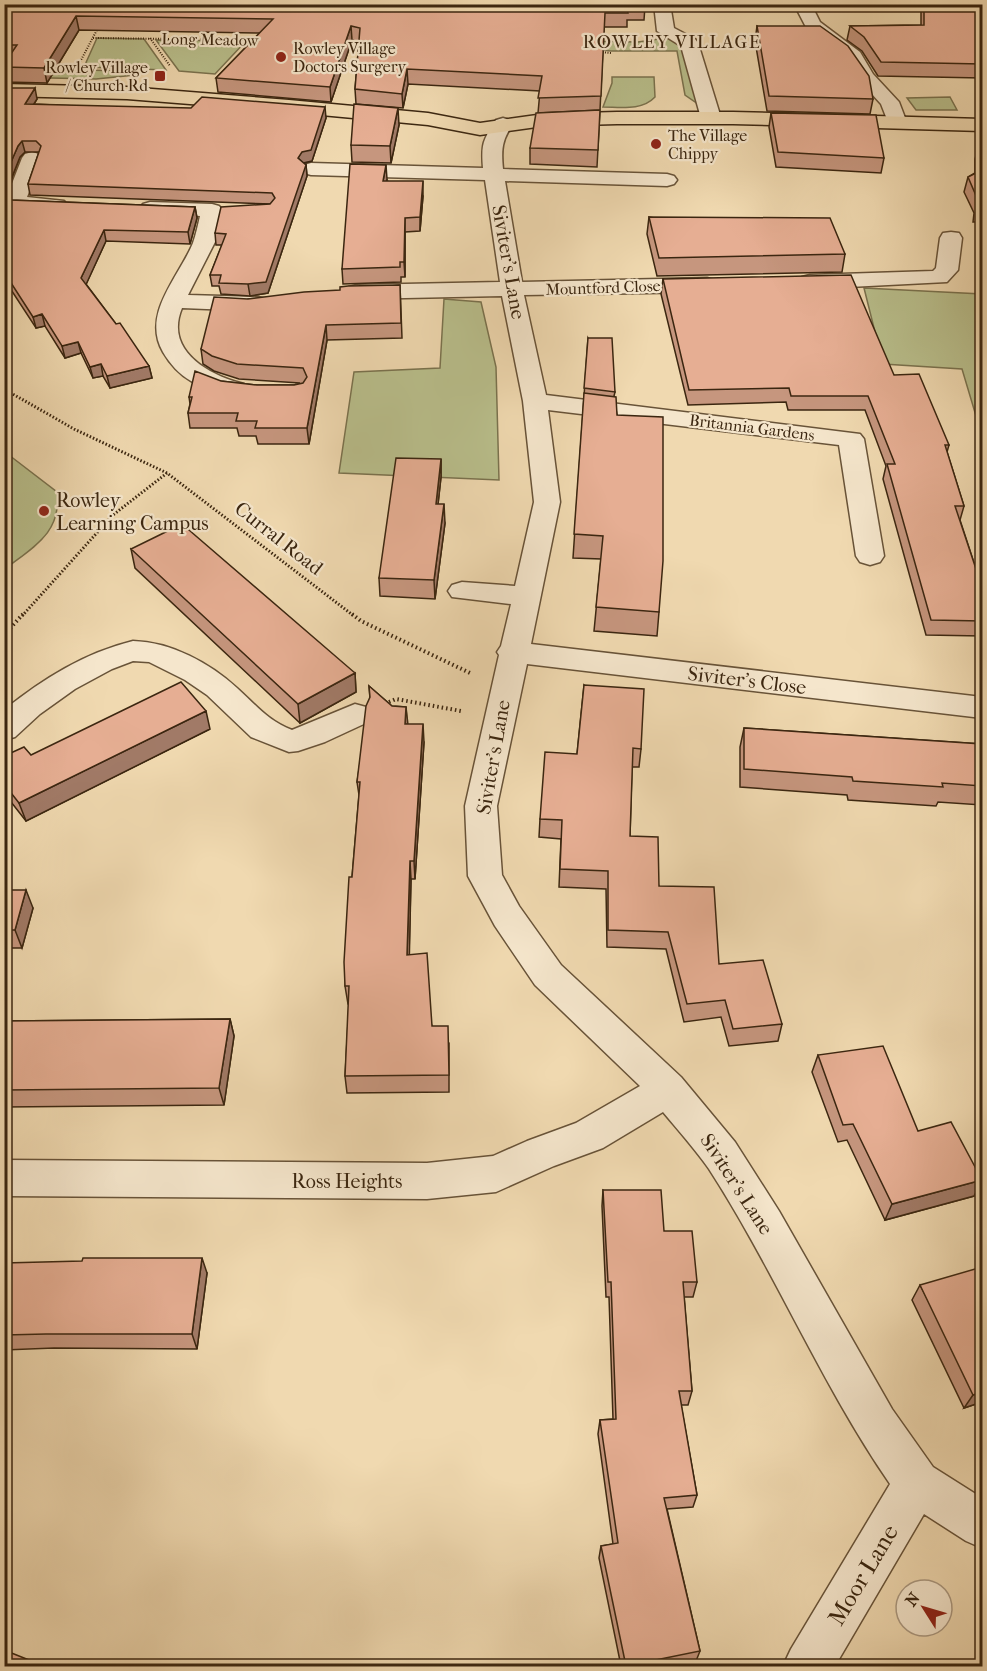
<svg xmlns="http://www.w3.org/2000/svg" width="987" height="1671" font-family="'IM FELL French Canon',serif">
  <rect width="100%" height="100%" fill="#f0d9b0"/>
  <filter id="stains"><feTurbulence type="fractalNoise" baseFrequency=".00333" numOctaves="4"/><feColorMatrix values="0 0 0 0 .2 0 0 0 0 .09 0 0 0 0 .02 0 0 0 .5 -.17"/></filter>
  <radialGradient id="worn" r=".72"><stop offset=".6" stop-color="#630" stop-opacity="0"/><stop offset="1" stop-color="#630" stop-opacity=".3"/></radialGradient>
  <path fill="#b9bf8c" stroke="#7a724e" stroke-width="1.5" d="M 673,37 L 684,47 L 698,104 L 685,95 L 677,51 L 611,51 L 502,40 L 638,42 Z
    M 97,38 L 144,39 L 166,70 L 84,67 Z
    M 156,40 L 246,41 L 215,74 L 179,71 Z
    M 5,68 L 126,71 L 135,75 L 96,79 L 5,77 Z
    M 612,77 L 654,77 L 655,97 C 642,111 620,107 603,107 L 612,83 Z
    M 950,97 L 957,110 L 916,110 L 907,98 Z
    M 864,288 L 982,294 L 982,436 L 962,369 L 883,364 Z
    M 444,299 L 481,302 L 496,367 L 499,480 L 339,473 L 354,372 L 440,368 Z
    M 5,452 L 57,492 C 62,533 33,547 5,569 Z"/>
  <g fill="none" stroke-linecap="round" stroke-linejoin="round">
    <defs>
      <path id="minor" d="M 654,4 L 670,4 L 674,28 L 695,39 L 698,43 L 721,118 L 718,122 L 704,122 L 701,118 L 681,46 L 657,31 Z
        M 794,4 L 811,4 L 820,22 L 860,52 L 873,74 L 899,102 L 907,123 L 904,127 L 890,127 L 881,104 L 860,81 L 847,59 L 807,29 Z
        M 503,118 L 510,120 L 513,124 C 502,140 501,149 503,169 L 667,174 L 674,176 L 677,180 L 674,184 L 667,186 L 505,181 L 522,282 L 707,278 L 715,280 L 718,285 L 715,290 L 707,292 L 524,295 L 546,395 L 860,434 L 864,439 L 884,556 L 880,562 L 870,565 L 860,562 L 856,556 L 839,445 L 548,410 L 560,502 L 531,644 L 982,697 L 982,718 L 527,664 L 497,806 L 502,875 L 519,906 L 561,965 L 681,1077 L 735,1142 L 779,1211 L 892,1409 L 933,1467 L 982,1498 L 982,1548 L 966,1541 L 924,1514 L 835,1666 L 783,1666 L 791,1649 L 890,1484 C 821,1384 775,1271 709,1169 C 695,1149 678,1130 663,1112 L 603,1148 L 554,1166 L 496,1192 L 427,1199 L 4,1196 L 4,1160 L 427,1163 L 493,1156 L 527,1141 L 576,1123 L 640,1086 L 535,985 L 495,926 L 468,876 L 465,806 L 499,655 L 497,652 L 501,646 L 511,604 L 452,597 L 448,591 L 452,585 L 462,582 L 515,586 L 534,502 L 523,401 L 502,296 L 357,299 L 349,297 L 346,292 L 349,287 L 357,285 L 500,282 L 485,180 L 311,175 L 304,173 L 301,169 L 304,165 L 311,163 L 483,168 C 481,144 483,140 496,120 Z
        M 32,152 L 39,154 L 42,158 L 27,197 L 64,201 L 67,205 L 64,209 C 52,212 13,212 4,204 L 22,158 L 25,154 Z
        M 150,202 L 212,204 L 219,206 L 222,210 L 215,242 L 188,295 L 258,297 L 266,299 L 269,304 L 266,309 L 258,311 L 182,308 C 164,351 209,375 244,384 L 247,389 L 244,394 C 227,398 206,390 191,381 C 179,374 170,364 163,352 C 141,314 179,277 193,243 C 196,234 198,225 200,216 L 143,212 L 140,208 L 143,204 Z
        M 951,232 L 959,233 L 962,238 L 958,270 L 947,282 L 810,289 L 802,287 L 799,282 L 802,277 L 810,275 L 933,271 L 936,268 L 940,238 L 943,233 Z
        M 133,641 C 171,642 210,663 237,688 C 256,705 268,721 292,730 L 355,704 L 366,707 L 370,715 L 366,723 L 325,742 L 298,751 L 289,752 L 251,737 L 207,695 L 185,680 L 149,662 L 133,661 L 112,669 L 75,689 L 40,714 L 15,737 L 4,740 L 4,710 C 43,679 84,653 133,641 Z"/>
      <path id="major" d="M 4,84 L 127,87 L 289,100 L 428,113 L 480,123 L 544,114 L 617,112 L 733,112 L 982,119 L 982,131 L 733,124 L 617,124 L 544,126 L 480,135 L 428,125 L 289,112 L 127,99 L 4,96 Z"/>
    </defs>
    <use href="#minor" stroke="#685338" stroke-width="3"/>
    <use href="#major" stroke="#3b2610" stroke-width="3"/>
    <path stroke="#3b2610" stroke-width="2" stroke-dasharray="1 1.5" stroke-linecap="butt" d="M 93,38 L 257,40
      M 150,38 L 170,66
      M 600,52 L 611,53
      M 80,62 L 99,26"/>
    <path stroke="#3b2610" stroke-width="3" stroke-dasharray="1.5 2" stroke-linecap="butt" d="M 4,389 L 74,429 L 167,473 L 354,616
      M 22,616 L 113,515 L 167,473"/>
    <path stroke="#3b2610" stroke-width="4" stroke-dasharray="1.5 3" stroke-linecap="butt" d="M 352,614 L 361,621 L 470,673
      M 4,635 L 23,614
      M 389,702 L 396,699 L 461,711"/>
    <use href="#minor" fill="#f5e6cc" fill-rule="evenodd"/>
    <use href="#major" fill="#f0d9b0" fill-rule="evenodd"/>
  </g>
  <path fill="#c6967e" stroke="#3b2610" stroke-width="1.5" d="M 4,4 L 645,6 L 644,20 L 627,20 L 627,27 L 604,27 L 600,110 L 538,113 L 540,91 L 408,84 L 403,108 L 356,104 L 355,89 L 359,42 L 352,40 L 331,102 L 218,92 L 216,78 L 260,33 L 79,30 L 47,83 L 5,82 L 4,63 L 7,60 L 4,60 Z
    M 921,4 L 982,4 L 982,78 L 878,76 L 862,51 L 847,40 L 850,26 L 921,25 Z
    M 757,26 L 873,99 L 870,114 L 767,111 L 755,41 Z
    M 4,88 L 37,99 L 34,104 L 326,118 L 312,161 L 303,163 L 306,165 L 307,176 L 268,293 L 250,296 L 221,294 L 219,286 L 212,286 L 210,275 L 222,245 L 216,245 L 215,233 L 270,204 L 30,195 L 28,184 L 39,152 L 25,152 L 20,157 L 5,196 L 10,200 L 195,207 L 197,218 L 190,244 L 106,241 L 86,284 L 116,324 L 149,366 L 152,378 L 110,388 L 103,376 L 93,378 L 81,353 L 65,358 L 45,326 L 36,328 L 4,279 Z
    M 600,110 L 597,167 L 530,164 L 530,148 Z
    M 771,113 L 884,158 L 881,173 L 776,167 L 769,127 Z
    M 399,125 L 391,163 L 352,162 L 351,145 Z
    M 979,144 L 982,144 L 982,233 L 977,222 L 973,222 L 974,213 L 964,192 L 968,177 L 975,173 L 975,159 Z
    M 387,179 L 387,181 L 423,196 L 420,231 L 405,232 L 405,277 L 401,277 L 401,282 L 343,284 L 342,269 Z
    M 649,217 L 845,254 L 842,272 L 657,276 L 647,234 Z
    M 663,279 L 894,375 L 949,445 L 947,452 L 964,506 L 960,520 L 982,587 L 982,636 L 926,635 L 883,479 L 886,466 L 865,410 L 788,410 L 786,402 L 688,405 L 661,294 Z
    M 400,285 L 402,338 L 327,340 L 309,444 L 258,444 L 256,436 L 239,436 L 237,428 L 190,428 L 188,413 L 190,404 L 189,397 L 221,381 L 257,385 L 294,385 L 300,383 L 239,379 L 214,371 L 203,364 L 201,349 L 248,299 Z
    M 588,338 L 615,392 L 614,396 L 617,415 L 659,612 L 657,636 L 594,631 L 601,559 L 573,558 Z
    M 441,459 L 441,477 L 438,504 L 445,523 L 435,599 L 380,596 L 379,578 Z
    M 131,549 L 355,673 L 356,692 L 300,723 L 135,568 Z
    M 584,685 L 641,749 L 639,767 L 632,767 L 630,836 L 659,886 L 719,964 L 782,1024 L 778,1041 L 729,1046 L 721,1017 L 684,1022 L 666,949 L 607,947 L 606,889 L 559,887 L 561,839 L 539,837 L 540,819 L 577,754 Z
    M 369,686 L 392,706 L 406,707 L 407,724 L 424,742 L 415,879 L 411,879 L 409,955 L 432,1026 L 449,1043 L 449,1092 L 347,1093 L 345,1076 L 349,1004 L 348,1004 L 345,986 L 352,877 L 359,795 L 357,782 L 370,699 Z
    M 744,728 L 982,744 L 982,805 L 938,802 L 936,806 L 848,800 L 847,795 L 740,787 L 740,747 Z
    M 210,729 L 26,821 L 4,793 L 4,756 L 31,755 Z
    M 4,890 L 33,908 L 22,948 L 4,948 Z
    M 230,1019 L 234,1036 L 224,1105 L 4,1107 L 4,1021 Z
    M 818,1055 L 982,1180 L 974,1196 L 885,1220 L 847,1140 L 838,1142 L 812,1072 Z
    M 603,1190 L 664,1231 L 697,1282 L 693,1297 L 684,1297 L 692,1391 L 688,1405 L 681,1405 L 697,1495 L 693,1507 L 667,1509 L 700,1651 L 696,1661 L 668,1666 L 621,1666 L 599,1558 L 601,1546 L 613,1544 L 598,1434 L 600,1420 L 613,1419 L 609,1297 L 606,1297 L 602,1206 Z
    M 4,1263 L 207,1273 L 197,1349 L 54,1348 L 4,1350 Z
    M 920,1285 L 982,1402 L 964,1408 L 912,1300 Z"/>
  <path fill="#a17a67" stroke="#3b2610" stroke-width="1.5" d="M 76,16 L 79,30 L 47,83 L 44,68 Z
    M 351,26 L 352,40 L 331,102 L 330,87 Z
    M 407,69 L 408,84 L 403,108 L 402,94 Z
    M 35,88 L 37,99 L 27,115 L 25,104 Z
    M 325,107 L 326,118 L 312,161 L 303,163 L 298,158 Z
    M 398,108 L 399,125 L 391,163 L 390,146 Z
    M 22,141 L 25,152 L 20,157 L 4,197 L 4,178 L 18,146 Z
    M 306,165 L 307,176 L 268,293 L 250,296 L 248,284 Z
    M 386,165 L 387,179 L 384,195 L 383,181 Z
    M 423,181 L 423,196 L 420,231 L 420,217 Z
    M 195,207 L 197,218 L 190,244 L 188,232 Z
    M 405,218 L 405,277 L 404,262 Z
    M 104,230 L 106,241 L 84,289 L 81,278 Z
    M 42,314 L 45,326 L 36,328 L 33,317 Z
    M 326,325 L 327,340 L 309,444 L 307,428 Z
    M 78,342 L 81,353 L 65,358 L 62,346 Z
    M 101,364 L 103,376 L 93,378 L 90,367 Z
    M 149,366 L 152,378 L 110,388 L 107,376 Z
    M 441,459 L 441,477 L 436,523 L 436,504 Z
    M 444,504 L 445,523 L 435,599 L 434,580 Z
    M 355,673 L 356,692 L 300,723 L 298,704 Z
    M 406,707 L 408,725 L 405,724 Z
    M 206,711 L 210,729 L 26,821 L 19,803 Z
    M 423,724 L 424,742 L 415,879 L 414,861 Z
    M 410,861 L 411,879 L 409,973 L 407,955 Z
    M 26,890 L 33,908 L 22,948 L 15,930 Z
    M 230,1019 L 234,1036 L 224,1105 L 219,1088 Z
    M 982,1180 L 974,1196 L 885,1220 L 892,1204 Z
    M 202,1258 L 207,1273 L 197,1349 L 192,1334 Z
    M 982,1392 L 982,1402 L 964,1408 L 973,1395 Z"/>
  <path fill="#e6ae93" stroke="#3b2610" stroke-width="1.5" d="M 4,4 L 645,4 L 645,6 L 627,6 L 628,13 L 605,13 L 601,96 L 538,98 L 542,76 L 407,69 L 402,94 L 355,89 L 360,28 L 351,26 L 330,87 L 216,78 L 273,19 L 76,16 L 44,68 L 4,67 L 4,64 L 17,45 L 4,45 Z
    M 924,4 L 982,4 L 982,64 L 881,62 L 864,37 L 850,26 L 924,25 Z
    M 757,26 L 820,26 L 848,46 L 869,76 L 873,99 L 769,96 Z
    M 4,88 L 35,88 L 25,104 L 191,108 L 202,97 L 325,107 L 311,150 L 302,152 L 298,158 L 306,165 L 266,282 L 248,284 L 219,283 L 221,275 L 210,275 L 226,234 L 215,233 L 221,207 L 270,204 L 275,198 L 272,193 L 28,184 L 41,146 L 36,141 L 22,141 L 18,146 L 4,178 Z
    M 354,104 L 398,108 L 390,146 L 351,145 Z
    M 600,110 L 598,150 L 530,148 L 536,113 Z
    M 771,113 L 876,115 L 884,158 L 778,152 Z
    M 979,144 L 982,144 L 982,209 L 981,207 L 977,206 L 977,198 L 968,177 L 978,172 Z
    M 350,164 L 386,165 L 383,181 L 423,181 L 420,217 L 405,218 L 404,262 L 400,262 L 400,267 L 342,269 Z
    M 4,196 L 10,200 L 195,207 L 188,232 L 104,230 L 81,278 L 116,324 L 120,323 L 149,366 L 107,376 L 101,364 L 90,367 L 78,342 L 62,346 L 42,314 L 33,317 L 4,272 Z
    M 649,217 L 830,218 L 845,254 L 659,258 Z
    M 851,275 L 894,375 L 919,374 L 949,445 L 945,445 L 964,506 L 955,506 L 982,587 L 982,621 L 931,620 L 887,464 L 895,464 L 868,396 L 791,396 L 789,388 L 689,390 L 663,279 Z
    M 400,285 L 401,323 L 326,325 L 307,428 L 255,428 L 257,421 L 236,421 L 238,413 L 188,413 L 192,397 L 189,397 L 195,371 L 221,381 L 257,385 L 294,385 L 303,383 L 307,377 L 303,368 L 237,364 L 212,356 L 201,349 L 214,297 L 248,299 L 304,292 L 340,290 L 340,287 L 348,286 Z
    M 588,338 L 612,338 L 615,392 L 584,388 Z
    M 584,393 L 616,397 L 617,415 L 663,417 L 663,561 L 659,612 L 596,607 L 603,536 L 574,534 Z
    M 396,458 L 441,459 L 436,504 L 444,504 L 434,580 L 379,578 Z
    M 182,524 L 355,673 L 298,704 L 131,549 Z
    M 181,682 L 206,711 L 19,803 L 4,784 L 4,756 L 24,747 L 31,755 Z
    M 584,685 L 644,689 L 641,749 L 633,748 L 630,836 L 658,837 L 659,886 L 714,887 L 719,964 L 763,960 L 782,1024 L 733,1029 L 725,1000 L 687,1004 L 668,932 L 608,930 L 608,871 L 560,869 L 562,820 L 540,819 L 545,752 L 577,754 Z
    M 369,686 L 392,706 L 406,707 L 405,724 L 423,724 L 414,861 L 410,861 L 407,955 L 427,953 L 432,1026 L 448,1026 L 449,1075 L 345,1076 L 349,986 L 345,986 L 344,962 L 349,877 L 352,877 L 360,782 L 357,782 L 366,706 L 370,697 Z
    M 744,728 L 982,744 L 982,786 L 942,783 L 943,787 L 853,781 L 852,777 L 744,769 Z
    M 4,890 L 26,890 L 15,930 L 4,930 Z
    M 230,1019 L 219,1088 L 4,1090 L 4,1021 Z
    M 883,1046 L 918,1131 L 951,1122 L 982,1180 L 892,1204 L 853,1124 L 843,1125 L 818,1055 Z
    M 603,1190 L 661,1190 L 664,1231 L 692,1231 L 697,1282 L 683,1282 L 692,1391 L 679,1391 L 697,1495 L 664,1498 L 700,1651 L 626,1666 L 601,1546 L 618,1543 L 600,1420 L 616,1419 L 611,1282 L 608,1282 Z
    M 83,1258 L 202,1258 L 192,1334 L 46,1334 L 4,1335 L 4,1263 L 82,1261 Z
    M 982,1267 L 982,1392 L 973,1395 L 920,1285 Z
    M 4,1650 L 44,1666 L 4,1666 Z"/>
  <g fill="#8f2418" stroke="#f5e6cc" stroke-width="2">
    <circle cx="281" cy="57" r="6"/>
    <rect x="154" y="70" width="12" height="12" rx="3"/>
    <circle cx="656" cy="144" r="6"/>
    <circle cx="44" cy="511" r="6"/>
  </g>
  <g text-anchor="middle" stroke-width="4.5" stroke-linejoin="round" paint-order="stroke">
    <g font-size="16" fill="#3b2610" stroke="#f5e6cc">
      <text transform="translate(210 39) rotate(1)" y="6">Long Meadow</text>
      <text transform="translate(603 287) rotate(-2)" y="6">Mountford Close</text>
      <text transform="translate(752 427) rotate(7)" y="6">Britannia Gardens</text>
    </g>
    <g font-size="16" fill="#3b2610" stroke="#f5e6cc" text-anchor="start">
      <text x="293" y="54">Rowley Village<tspan x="293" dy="18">Doctors Surgery</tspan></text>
      <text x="148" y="73" text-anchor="end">Rowley Village<tspan x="148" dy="18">/ Church Rd</tspan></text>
      <text x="668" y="141">The Village<tspan x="668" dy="18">Chippy</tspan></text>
    </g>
    <g font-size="18" letter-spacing="1.5" fill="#3b2610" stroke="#f5e6cc">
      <text x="672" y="48">ROWLEY VILLAGE</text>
    </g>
    <g font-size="20" fill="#3b2610" stroke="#f5e6cc">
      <text transform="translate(509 262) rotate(80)" y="7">Siviter's Lane</text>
      <text transform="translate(279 538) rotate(38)" y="7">Curral Road</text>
      <text transform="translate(747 680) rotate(7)" y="7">Siviter's Close</text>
      <text transform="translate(493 757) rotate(-80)" y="7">Siviter's Lane</text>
      <text x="347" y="1188">Ross Heights</text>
      <text transform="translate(737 1184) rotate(57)" y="7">Siviter's Lane</text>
    </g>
    <g font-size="20" fill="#3b2610" stroke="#f5e6cc" text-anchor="start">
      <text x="56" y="507">Rowley<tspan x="56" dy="23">Learning Campus</tspan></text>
    </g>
    <g font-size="24" fill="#3b2610" stroke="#f5e6cc">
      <text transform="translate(863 1575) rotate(-59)" y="8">Moor Lane</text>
    </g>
  </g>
  <rect width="987" height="1671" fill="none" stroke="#f0d9b0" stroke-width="24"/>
  <rect x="6" y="6" width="975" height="1659" fill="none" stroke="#3b2610" stroke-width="3"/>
  <rect x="12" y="12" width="963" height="1647" fill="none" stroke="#3b2610" stroke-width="1.5"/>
  <g transform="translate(924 1608) rotate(307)"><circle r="28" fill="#f5e6cc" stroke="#ab9981" stroke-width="1.5"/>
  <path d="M0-4.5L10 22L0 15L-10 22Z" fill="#8f2418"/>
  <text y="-9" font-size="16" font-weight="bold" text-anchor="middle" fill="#3b2610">N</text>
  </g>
  <rect width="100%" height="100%" filter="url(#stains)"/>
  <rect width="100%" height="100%" fill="url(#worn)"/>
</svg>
